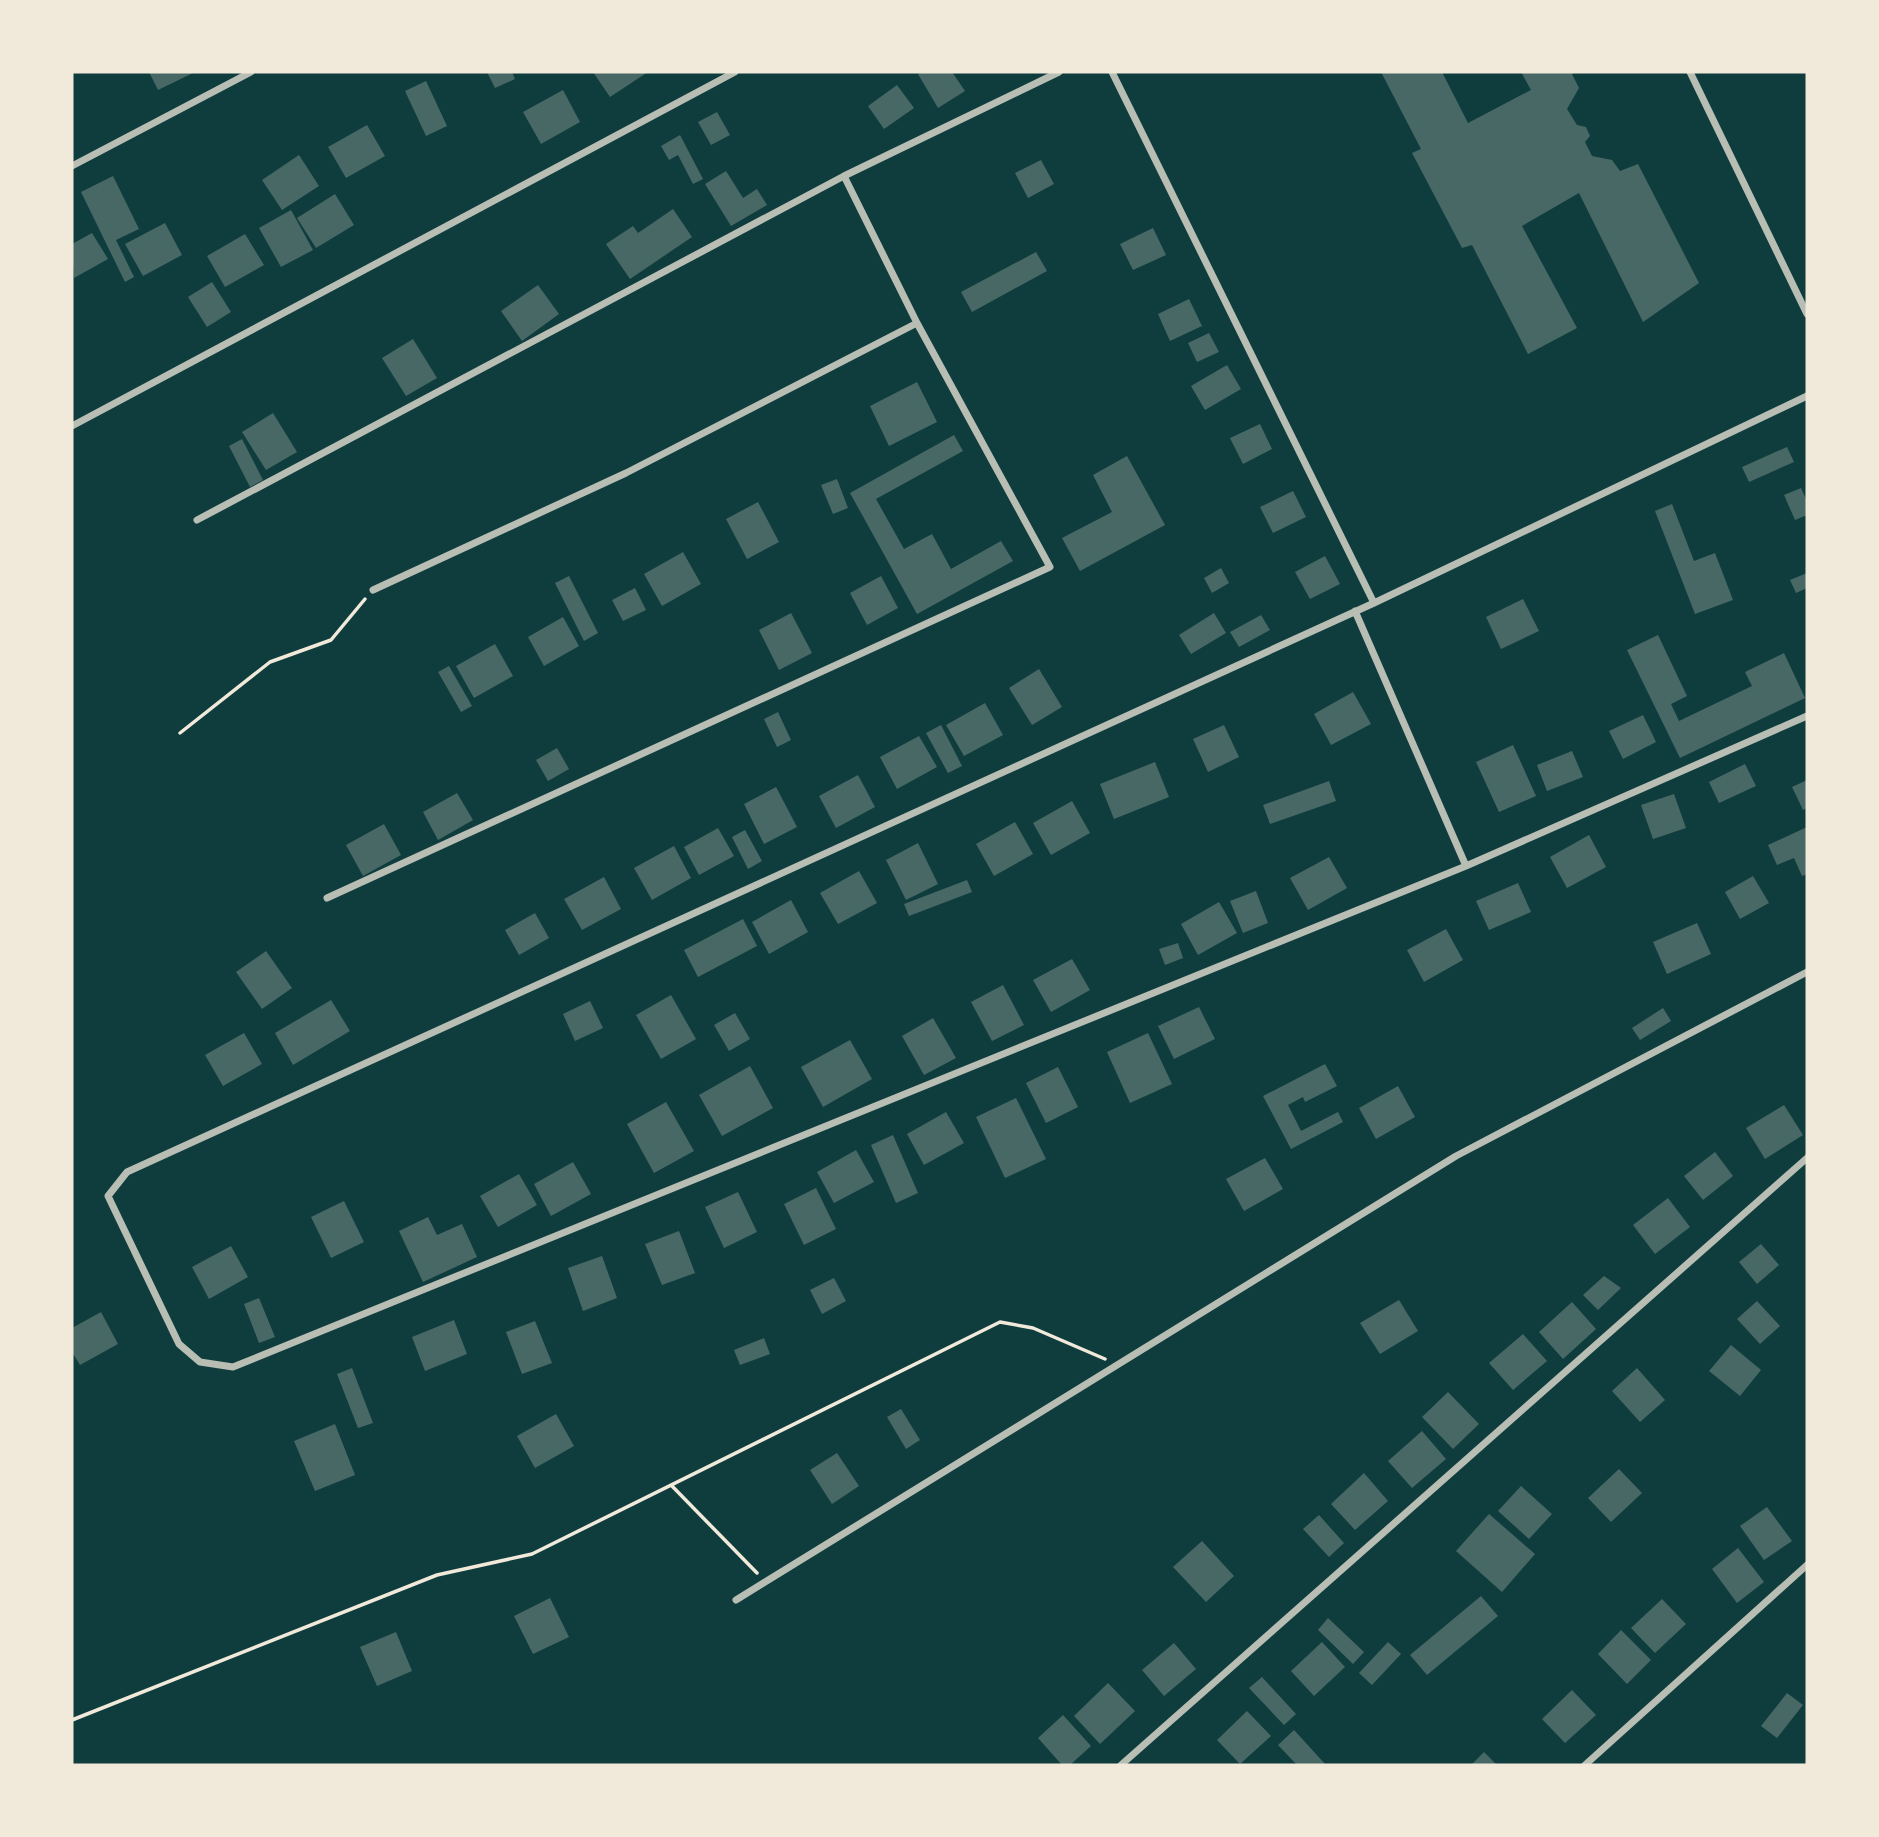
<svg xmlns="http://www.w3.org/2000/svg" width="1879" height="1837" font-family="'Noto Sans',sans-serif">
  <rect width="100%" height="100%" fill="#0f3d3e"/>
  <path fill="#486865" d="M 149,72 L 195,72 L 158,90 Z
    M 487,72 L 512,72 L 515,79 L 495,88 Z
    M 593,72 L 648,72 L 610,97 Z
    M 922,72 L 952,72 L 965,91 L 938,108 L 918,74 Z
    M 1381,72 L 1442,72 L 1468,123 L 1531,90 L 1521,72 L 1575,72 L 1572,74 L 1579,88 L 1567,109 L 1577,125 L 1586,127 L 1590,136 L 1585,142 L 1592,156 L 1612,160 L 1620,171 L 1638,164 L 1699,283 L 1643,322 L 1579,193 L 1522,226 L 1577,328 L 1528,354 L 1472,245 L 1462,248 L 1412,153 L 1421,149 Z
    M 426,81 L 447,126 L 426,136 L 405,91 Z
    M 897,85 L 914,108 L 884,129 L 868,106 Z
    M 563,90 L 580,122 L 541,144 L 523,112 Z
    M 717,112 L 730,135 L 711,145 L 698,122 Z
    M 367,125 L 385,156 L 346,178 L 328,147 Z
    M 680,135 L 703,179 L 693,184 L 678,155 L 669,160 L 661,146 Z
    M 299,155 L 319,186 L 282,210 L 262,180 Z
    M 1041,160 L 1054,184 L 1028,198 L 1015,173 Z
    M 726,171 L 743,198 L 757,189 L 767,205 L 731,226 L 705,184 Z
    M 113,176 L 139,229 L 116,240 L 134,277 L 125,282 L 81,192 Z
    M 335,194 L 354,225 L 316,248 L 297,218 Z
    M 673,209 L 692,237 L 630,279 L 606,244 L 633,226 L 638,233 Z
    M 291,210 L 313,250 L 281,267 L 259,228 Z
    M 165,223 L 182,255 L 143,276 L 125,244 Z
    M 1153,228 L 1166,255 L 1133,270 L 1120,244 Z
    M 92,233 L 108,259 L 74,278 L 72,244 Z
    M 245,234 L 264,265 L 225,287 L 207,256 Z
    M 1036,252 L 1047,271 L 972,312 L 961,292 Z
    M 212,282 L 231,312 L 207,327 L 188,297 Z
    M 538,285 L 559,314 L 522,341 L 501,311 Z
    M 1189,299 L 1202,326 L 1170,341 L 1158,314 Z
    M 1209,333 L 1219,352 L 1197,362 L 1188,343 Z
    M 413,339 L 437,378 L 406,396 L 382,358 Z
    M 1227,365 L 1241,389 L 1205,410 L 1191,386 Z
    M 917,382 L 937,422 L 889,446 L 870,406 Z
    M 273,413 L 297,452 L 266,470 L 242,432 Z
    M 1260,424 L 1272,449 L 1243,464 L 1230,438 Z
    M 954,435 L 963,451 L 876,499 L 904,549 L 932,534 L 951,569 L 1001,541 L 1013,561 L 917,614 L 850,493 Z
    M 242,439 L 263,480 L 250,487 L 229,446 Z
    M 1787,447 L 1794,462 L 1749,482 L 1742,467 Z
    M 1127,456 L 1165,525 L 1080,571 L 1062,538 L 1112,512 L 1093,475 Z
    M 837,479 L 848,508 L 833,514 L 821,485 Z
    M 1801,488 L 1807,501 L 1807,515 L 1795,520 L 1784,495 Z
    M 1293,491 L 1306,517 L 1273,533 L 1260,507 Z
    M 758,502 L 779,542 L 747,559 L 726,519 Z
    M 1672,504 L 1694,561 L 1715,553 L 1733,600 L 1695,614 L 1655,511 Z
    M 683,552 L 701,584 L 662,606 L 644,574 Z
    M 1325,556 L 1340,584 L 1310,599 L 1295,572 Z
    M 1221,568 L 1229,583 L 1212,593 L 1204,578 Z
    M 1807,573 L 1807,588 L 1796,593 L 1790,580 Z
    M 569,576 L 598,633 L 584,641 L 555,583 Z
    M 881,576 L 898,608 L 867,625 L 850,593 Z
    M 635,588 L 646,610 L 623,621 L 612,600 Z
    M 1523,599 L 1539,631 L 1501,649 L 1486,617 Z
    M 791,613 L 812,653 L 779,670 L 759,630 Z
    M 1214,613 L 1226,633 L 1191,654 L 1179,635 Z
    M 1261,615 L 1270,630 L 1239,647 L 1230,632 Z
    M 563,617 L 579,646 L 544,666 L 528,637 Z
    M 1658,635 L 1687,696 L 1671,704 L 1679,721 L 1752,686 L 1745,672 L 1784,653 L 1805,698 L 1680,758 L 1627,650 Z
    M 495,644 L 513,676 L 474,698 L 456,666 Z
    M 449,666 L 472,706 L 461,712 L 438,672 Z
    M 1039,669 L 1062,707 L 1032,725 L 1009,688 Z
    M 1353,692 L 1371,724 L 1331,745 L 1314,714 Z
    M 985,703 L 1003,735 L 964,756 L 946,725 Z
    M 778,712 L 791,740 L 777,747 L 764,719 Z
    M 1643,715 L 1656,742 L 1623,759 L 1609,731 Z
    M 941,725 L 962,766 L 948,773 L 926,733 Z
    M 1224,725 L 1239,757 L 1208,772 L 1193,739 Z
    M 919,736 L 937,767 L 897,789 L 880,757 Z
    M 1513,745 L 1536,796 L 1499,812 L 1476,762 Z
    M 557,748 L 569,769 L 548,781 L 536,760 Z
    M 1572,751 L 1583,777 L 1547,791 L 1537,765 Z
    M 1155,762 L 1169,797 L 1114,819 L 1100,784 Z
    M 1745,764 L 1756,786 L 1719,803 L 1709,782 Z
    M 858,775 L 875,807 L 836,828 L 819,796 Z
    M 1807,780 L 1807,808 L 1803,810 L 1792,787 Z
    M 1329,781 L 1336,801 L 1270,824 L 1263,805 Z
    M 776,787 L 797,827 L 764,844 L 744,804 Z
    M 457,793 L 473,820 L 438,840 L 423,812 Z
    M 1674,794 L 1686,828 L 1653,839 L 1641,805 Z
    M 1072,801 L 1090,833 L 1051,855 L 1033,823 Z
    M 1015,822 L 1033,854 L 994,876 L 976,844 Z
    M 384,824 L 401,855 L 363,876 L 346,845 Z
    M 1807,827 L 1807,874 L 1802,876 L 1794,858 L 1777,865 L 1768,845 Z
    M 718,828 L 734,856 L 699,875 L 684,847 Z
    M 745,830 L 762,861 L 748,869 L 732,837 Z
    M 1589,835 L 1606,867 L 1567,888 L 1550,857 Z
    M 918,843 L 938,884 L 906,900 L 886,860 Z
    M 674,846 L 691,878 L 652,900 L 634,868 Z
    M 1329,857 L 1347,888 L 1308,910 L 1290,878 Z
    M 859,871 L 877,903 L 838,924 L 820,893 Z
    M 1753,876 L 1769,903 L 1740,919 L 1725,892 Z
    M 604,877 L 621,909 L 582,930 L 564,899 Z
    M 967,880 L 972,892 L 909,916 L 904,904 Z
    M 1518,883 L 1531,912 L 1489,930 L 1476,901 Z
    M 1256,891 L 1268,923 L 1243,933 L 1230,901 Z
    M 791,900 L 808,932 L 769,954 L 752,922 Z
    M 1219,902 L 1237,933 L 1198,955 L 1181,924 Z
    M 535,913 L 549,938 L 519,955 L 505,930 Z
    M 743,919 L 757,946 L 698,977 L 684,950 Z
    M 1697,923 L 1711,954 L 1667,974 L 1653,942 Z
    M 1446,929 L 1463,960 L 1424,982 L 1407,950 Z
    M 1178,943 L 1183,958 L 1165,965 L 1159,949 Z
    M 266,951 L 292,988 L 262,1009 L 236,972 Z
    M 1072,959 L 1090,990 L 1051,1012 L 1033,980 Z
    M 1003,985 L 1024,1025 L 992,1041 L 971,1002 Z
    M 671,995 L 696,1039 L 661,1059 L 636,1015 Z
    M 331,1000 L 350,1031 L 293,1065 L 275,1033 Z
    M 590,1001 L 603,1028 L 575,1041 L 563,1014 Z
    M 1199,1007 L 1215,1039 L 1174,1059 L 1158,1026 Z
    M 1663,1008 L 1671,1021 L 1640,1040 L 1632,1028 Z
    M 735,1013 L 750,1039 L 729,1051 L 714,1025 Z
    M 933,1018 L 956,1058 L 924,1075 L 902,1036 Z
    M 244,1033 L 262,1064 L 223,1086 L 205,1055 Z
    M 1148,1033 L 1172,1084 L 1130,1103 L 1107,1052 Z
    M 850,1040 L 872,1079 L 823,1107 L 801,1067 Z
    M 1325,1064 L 1337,1086 L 1305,1102 L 1303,1097 L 1288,1105 L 1301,1131 L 1338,1112 L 1343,1122 L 1291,1149 L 1263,1096 Z
    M 750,1066 L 773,1108 L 722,1136 L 699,1095 Z
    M 1058,1067 L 1078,1107 L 1046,1123 L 1026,1083 Z
    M 1398,1086 L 1415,1117 L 1376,1139 L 1359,1108 Z
    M 1016,1098 L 1046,1159 L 1005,1178 L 976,1117 Z
    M 666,1102 L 694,1151 L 654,1173 L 627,1124 Z
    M 1784,1105 L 1803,1135 L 1765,1159 L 1746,1128 Z
    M 946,1112 L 964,1143 L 924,1165 L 907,1134 Z
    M 893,1135 L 918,1193 L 896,1203 L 871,1145 Z
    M 856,1150 L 874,1182 L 834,1203 L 817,1172 Z
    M 1715,1152 L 1733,1176 L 1703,1200 L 1684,1176 Z
    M 1265,1158 L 1283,1189 L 1244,1211 L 1226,1179 Z
    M 573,1162 L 591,1194 L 551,1216 L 534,1184 Z
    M 519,1174 L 537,1205 L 498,1227 L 480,1196 Z
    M 816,1188 L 836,1229 L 804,1245 L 784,1204 Z
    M 738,1192 L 757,1232 L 724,1248 L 705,1207 Z
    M 1668,1198 L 1690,1227 L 1655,1254 L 1633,1225 Z
    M 344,1201 L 364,1242 L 331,1258 L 311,1217 Z
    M 428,1217 L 437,1235 L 462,1224 L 477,1257 L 423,1282 L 399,1231 Z
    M 679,1231 L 695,1273 L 662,1285 L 645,1244 Z
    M 1761,1244 L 1779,1265 L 1757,1284 L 1739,1262 Z
    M 231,1246 L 248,1277 L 209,1299 L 192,1267 Z
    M 602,1256 L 617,1298 L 583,1311 L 568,1268 Z
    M 1604,1276 L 1621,1288 L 1598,1310 L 1583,1295 Z
    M 834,1278 L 846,1301 L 822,1314 L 810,1290 Z
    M 259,1298 L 275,1337 L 259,1343 L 244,1304 Z
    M 1399,1300 L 1418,1331 L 1380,1354 L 1360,1323 Z
    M 1757,1301 L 1780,1326 L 1760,1344 L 1737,1319 Z
    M 1572,1302 L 1596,1329 L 1563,1359 L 1539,1332 Z
    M 101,1312 L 118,1344 L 80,1365 L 72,1352 L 72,1328 Z
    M 454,1320 L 467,1354 L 425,1371 L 412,1337 Z
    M 535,1321 L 552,1363 L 522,1374 L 506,1332 Z
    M 1523,1334 L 1547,1361 L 1513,1390 L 1489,1363 Z
    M 764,1338 L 770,1354 L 740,1365 L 734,1350 Z
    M 1731,1345 L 1761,1370 L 1740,1396 L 1709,1371 Z
    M 352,1368 L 373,1423 L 358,1428 L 337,1374 Z
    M 1637,1368 L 1665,1400 L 1640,1422 L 1612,1391 Z
    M 1448,1392 L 1479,1424 L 1453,1449 L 1422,1417 Z
    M 901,1409 L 920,1440 L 906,1449 L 887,1417 Z
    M 556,1414 L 574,1446 L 535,1468 L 517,1436 Z
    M 335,1424 L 355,1475 L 315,1491 L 294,1441 Z
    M 1422,1431 L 1446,1459 L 1412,1488 L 1388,1461 Z
    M 837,1453 L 859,1486 L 832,1504 L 810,1470 Z
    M 1619,1469 L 1642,1493 L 1611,1522 L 1588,1498 Z
    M 1364,1473 L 1388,1501 L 1355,1530 L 1331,1504 Z
    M 1521,1486 L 1552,1514 L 1529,1539 L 1498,1511 Z
    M 1767,1507 L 1792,1541 L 1764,1560 L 1740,1526 Z
    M 1489,1514 L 1535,1554 L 1502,1592 L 1456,1551 Z
    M 1319,1515 L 1344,1543 L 1329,1557 L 1303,1529 Z
    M 1202,1541 L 1234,1576 L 1206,1602 L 1173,1567 Z
    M 1738,1548 L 1764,1582 L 1737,1603 L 1712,1569 Z
    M 1481,1596 L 1498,1616 L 1427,1675 L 1410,1655 Z
    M 550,1598 L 569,1637 L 533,1654 L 514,1616 Z
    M 1662,1599 L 1686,1624 L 1655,1653 L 1631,1628 Z
    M 1328,1618 L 1364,1652 L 1353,1664 L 1318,1630 Z
    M 1621,1630 L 1651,1660 L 1627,1684 L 1598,1654 Z
    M 396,1632 L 412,1671 L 377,1686 L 360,1647 Z
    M 1322,1642 L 1345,1667 L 1314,1696 L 1291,1671 Z
    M 1388,1642 L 1401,1654 L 1372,1685 L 1359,1673 Z
    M 1174,1643 L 1196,1669 L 1164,1696 L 1142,1670 Z
    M 1262,1677 L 1296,1714 L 1284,1725 L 1249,1688 Z
    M 1108,1683 L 1135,1711 L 1100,1744 L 1074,1716 Z
    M 1572,1690 L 1596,1715 L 1565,1743 L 1542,1719 Z
    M 1787,1693 L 1803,1705 L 1777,1738 L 1761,1726 Z
    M 1247,1711 L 1271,1736 L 1240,1764 L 1217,1740 Z
    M 1063,1715 L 1091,1746 L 1070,1765 L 1062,1765 L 1038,1738 Z
    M 1294,1730 L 1326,1765 L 1297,1765 L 1278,1745 Z
    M 1484,1752 L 1497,1765 L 1471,1765 Z"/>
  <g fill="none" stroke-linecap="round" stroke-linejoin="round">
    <path stroke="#f1e9da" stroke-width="3.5" d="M 180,733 L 270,662 L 331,640 L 365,599
      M 671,1485 L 757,1573
      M 72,1720 L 437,1575 L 532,1554 L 1000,1322 L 1033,1328 L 1105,1359"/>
    <path stroke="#b8beb3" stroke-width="7" d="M 1112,72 L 1374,603
      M 1690,72 L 1807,314
      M 72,166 L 251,72
      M 1807,396 L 1374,603 L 127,1172 L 108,1196 L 179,1344 L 200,1362 L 233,1367 L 1466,866 L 1807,716
      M 72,426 L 735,72
      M 197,520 L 844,176 L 1059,72
      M 373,590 L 626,473 L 917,323
      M 1355,611 L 1466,866
      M 327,898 L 1050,567 L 917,323 L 844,176
      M 736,1600 L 1456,1156 L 1807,972
      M 1121,1765 L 1807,1158
      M 1585,1765 L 1807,1565"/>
  </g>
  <rect width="1879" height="1837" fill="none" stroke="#f1e9da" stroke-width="147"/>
</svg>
